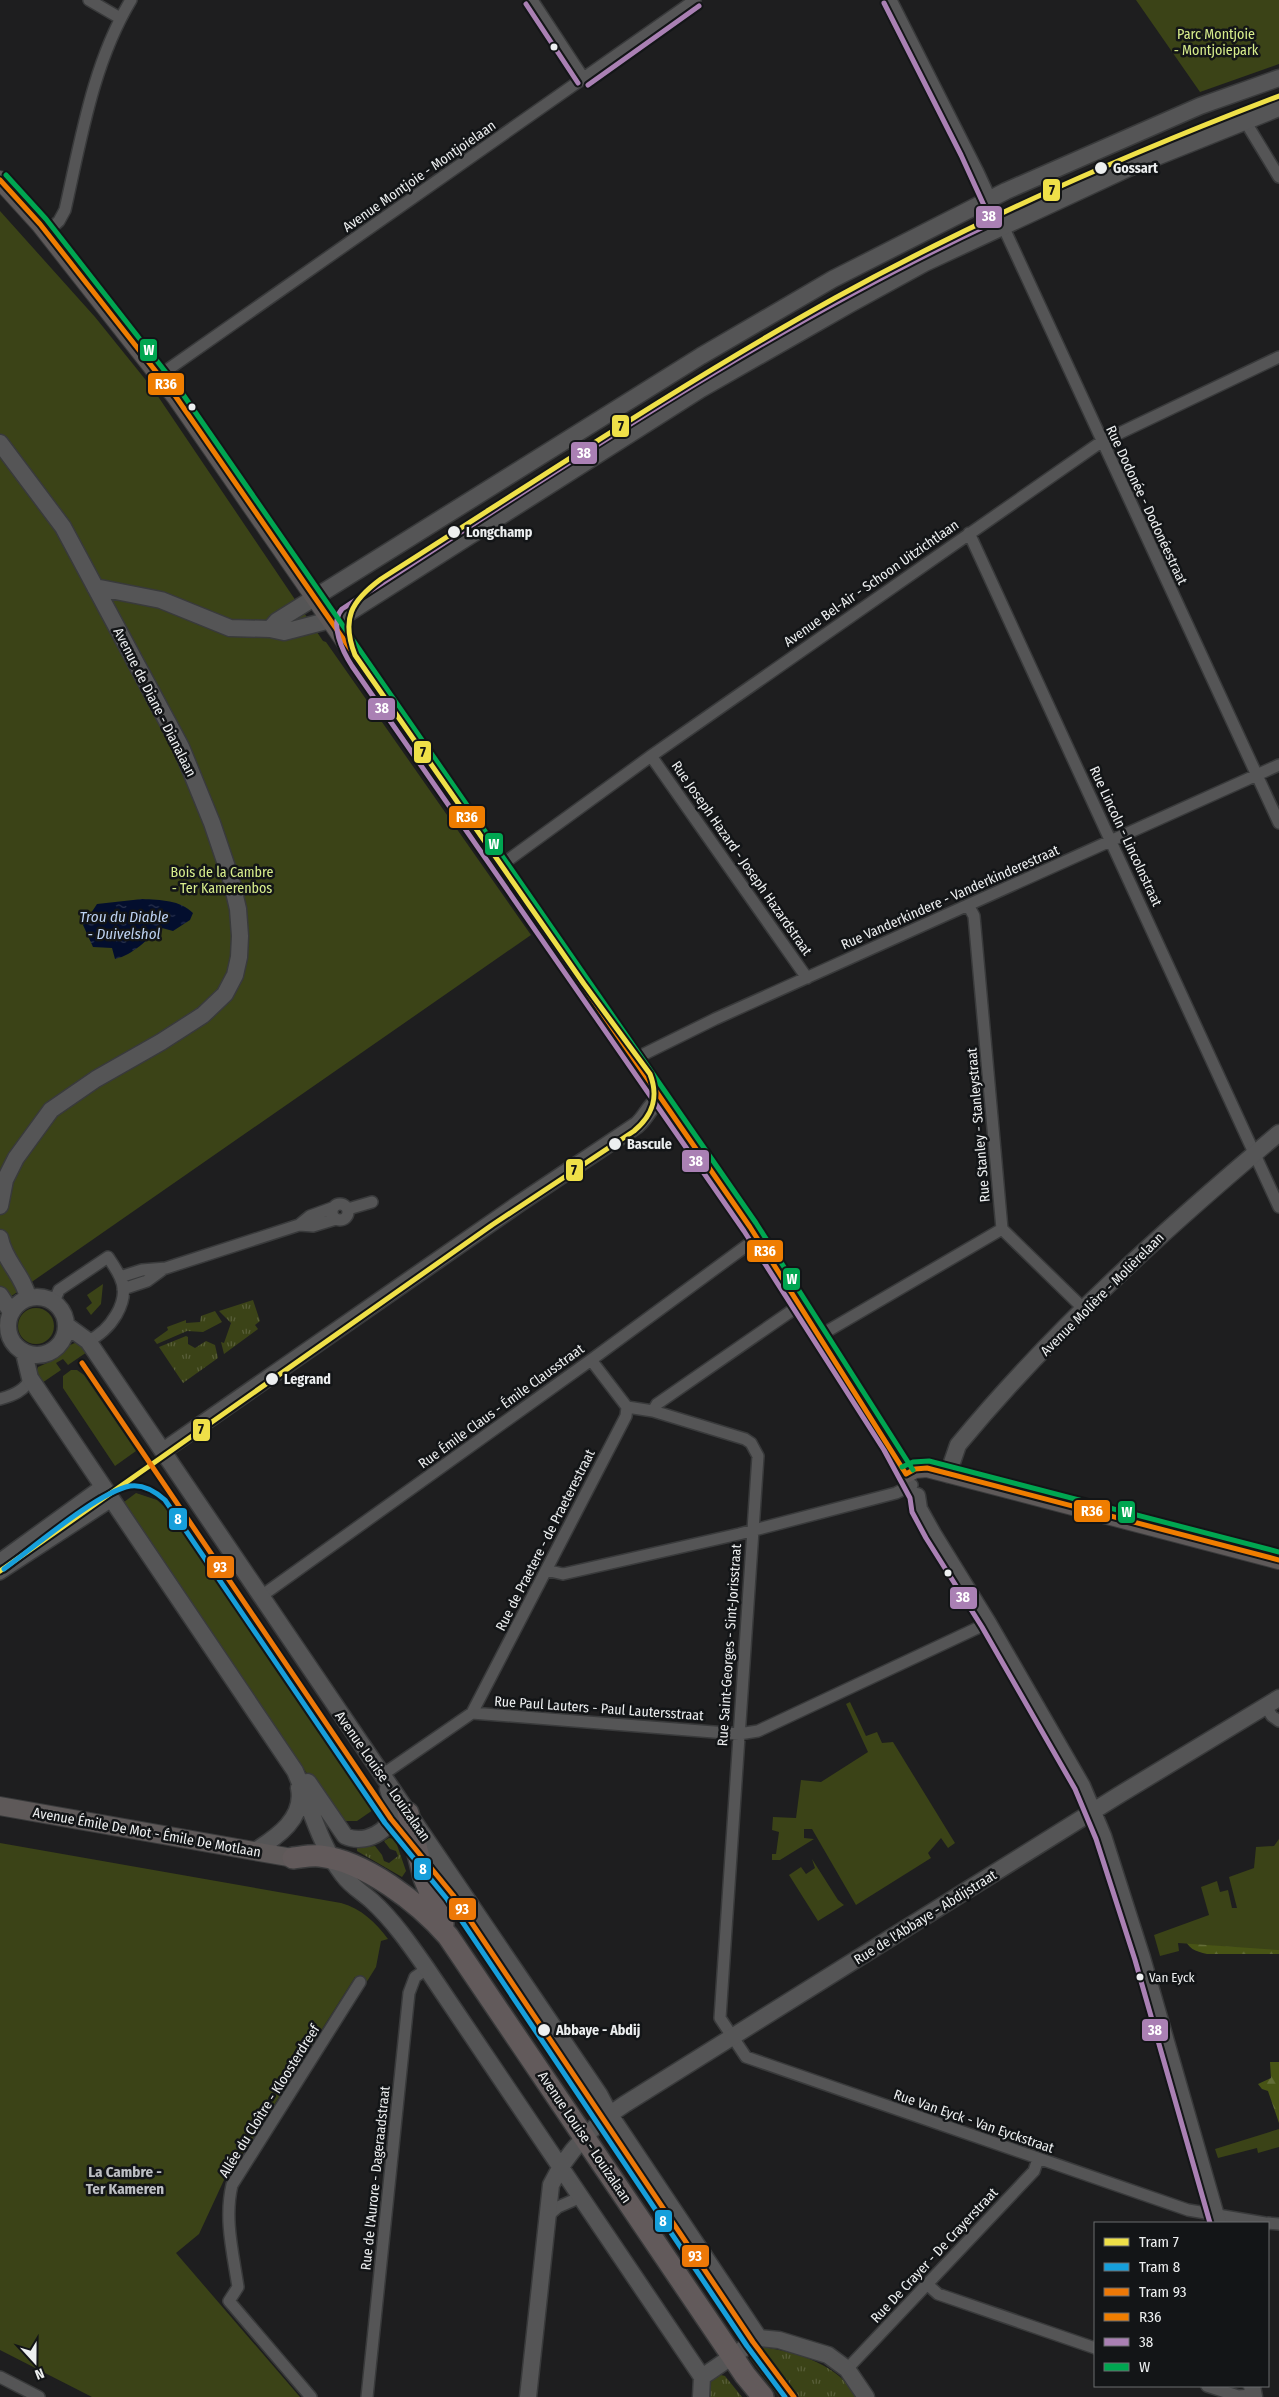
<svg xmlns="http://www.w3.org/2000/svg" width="1279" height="2397" font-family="'Fira Sans Condensed',sans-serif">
  <defs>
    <pattern id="grass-tufts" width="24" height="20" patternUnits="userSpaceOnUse" patternTransform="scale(1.25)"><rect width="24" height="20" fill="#3b4317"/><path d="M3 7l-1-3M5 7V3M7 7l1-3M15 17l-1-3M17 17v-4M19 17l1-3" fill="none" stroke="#585e39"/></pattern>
    <pattern id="forest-firs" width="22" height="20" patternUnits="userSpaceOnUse" patternTransform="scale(1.25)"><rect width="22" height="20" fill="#485415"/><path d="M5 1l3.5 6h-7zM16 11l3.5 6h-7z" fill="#636d37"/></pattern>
    <pattern id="water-ripples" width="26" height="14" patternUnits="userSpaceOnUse" patternTransform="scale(1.25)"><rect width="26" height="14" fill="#030e2e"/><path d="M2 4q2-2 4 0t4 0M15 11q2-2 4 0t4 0" fill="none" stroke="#28314d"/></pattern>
  </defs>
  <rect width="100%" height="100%" fill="#1e1e1f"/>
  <path fill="url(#grass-tufts)" d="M 253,1300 L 260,1321 L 255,1325 L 258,1329 L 224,1354 L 221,1342 L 224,1343 L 231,1323 L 219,1311 Z
    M 215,1311 L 222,1322 L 203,1332 L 187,1331 L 157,1344 L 154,1340 L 168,1330 L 167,1327 L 186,1320 L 186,1323 L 200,1322 L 201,1316 Z
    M 186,1336 L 188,1337 L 188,1344 L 195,1348 L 206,1341 L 215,1345 L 218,1358 L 183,1383 L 159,1347 Z
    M 389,1838 L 394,1839 L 396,1842 L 406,1871 L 402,1877 L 357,1851 L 357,1848 L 375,1846 L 382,1855 L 384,1861 L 389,1863 L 398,1856 L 396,1851 L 390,1849 L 384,1841 Z
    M 763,2347 C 800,2353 837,2364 857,2397 L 779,2397 L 750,2358 L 751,2355 Z
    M 721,2375 L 725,2376 L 742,2397 L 708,2397 L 711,2381 Z"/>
  <path fill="url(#forest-firs)" d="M 1279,1929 L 1279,1954 L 1207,1954 C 1195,1951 1188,1949 1184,1937 Z
    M 1270,2062 L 1279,2062 L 1279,2123 L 1268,2091 L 1262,2089 L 1258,2084 L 1271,2078 Z"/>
  <path fill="#3b4317" d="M 1136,0 L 1279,0 L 1279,64 L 1200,92 Z
    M 0,211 L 95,317 L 153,389 L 323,641 L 326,642 L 531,935 L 0,1304 Z
    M 103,1284 L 101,1304 L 91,1315 L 86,1308 L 92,1303 L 87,1295 Z
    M18 1326a18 18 0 1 1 36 0a18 18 0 1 1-36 0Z
    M 77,1342 L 90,1350 L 68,1365 L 63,1359 L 56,1363 L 61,1370 L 39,1385 L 35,1375 L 38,1367 L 56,1359 L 70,1345 Z
    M 71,1370 L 77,1370 L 84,1375 L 136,1451 L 115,1466 L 63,1388 L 63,1376 Z
    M 136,1493 L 157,1500 L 167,1509 L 373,1810 L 357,1821 L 340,1821 L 120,1505 Z
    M 850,1702 L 866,1736 L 877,1732 L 882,1743 L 893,1742 L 955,1843 L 948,1848 L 941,1838 L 928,1853 L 931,1858 L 856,1905 L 812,1829 L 804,1829 L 804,1838 L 814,1839 L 780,1860 L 772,1860 L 772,1854 L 776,1854 L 779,1832 L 772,1830 L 773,1817 L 796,1818 L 801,1780 L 821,1782 L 868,1752 L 846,1704 Z
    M 1279,1839 L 1279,1950 L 1178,1943 L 1179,1951 L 1160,1956 L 1154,1935 L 1209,1915 L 1201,1887 L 1217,1881 L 1220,1892 L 1228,1890 L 1232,1908 L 1237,1908 L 1229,1877 L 1254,1868 L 1256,1847 L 1274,1846 Z
    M 0,1843 L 341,1903 C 362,1909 375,1922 388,1939 L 381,1941 L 376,1967 L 366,1983 L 355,1977 L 250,2143 L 224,2180 L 199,2234 L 176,2253 L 300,2397 L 92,2397 L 0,2350 Z
    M 812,1859 L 838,1900 L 844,1905 L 818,1921 L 789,1875 L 801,1867 L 806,1874 L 815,1868 Z
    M 1279,2129 L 1279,2147 L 1258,2153 L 1257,2148 L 1218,2158 L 1215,2149 Z"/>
  <path fill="url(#water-ripples)" d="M 142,899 C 161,900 180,900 193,913 L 190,920 L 173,931 L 162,928 C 146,939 134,955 115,959 L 112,948 L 93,947 L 83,925 L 97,904 Z"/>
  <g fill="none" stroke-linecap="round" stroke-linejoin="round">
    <defs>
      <path id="street" d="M 89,0 L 120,18
        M 532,0 L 584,79
        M 891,0 L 978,172 L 1279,823
        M 1245,121 L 1279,177
        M 46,233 L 59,221 L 65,210 C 81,139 93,63 131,0
        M 160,375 L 695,0
        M 969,533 L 1279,1207
        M 651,756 L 807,978
        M 500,866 L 651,756 L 1101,442 L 1279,357
        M 968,905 L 974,916 L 1002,1229 L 1084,1309
        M 634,1059 L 715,1019 L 1279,765
        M332 1212a8 8 0 1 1 16 0a8 8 0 1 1-16 0Z
        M 348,1209 L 372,1202
        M 299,1225 L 313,1226 L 336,1219
        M 120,1277 L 142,1270 L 166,1268 L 299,1225 L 310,1216 L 332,1208
        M 123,1289 L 147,1281 L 162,1270
        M 54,1302 L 59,1290 L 108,1257 C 112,1263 117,1270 120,1277 C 132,1301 109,1332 88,1341
        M 819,1336 L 1002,1229
        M 591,1360 L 627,1407
        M 0,1399 C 11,1396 26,1391 30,1378
        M 627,1407 L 653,1411 L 745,1439 L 751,1443 L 758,1456 L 720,2018 L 746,2057 L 1188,2210 L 1265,2223
        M 653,1411 L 657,1404 L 800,1305
        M 0,1559 L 102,1485
        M 546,1570 L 563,1574 L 739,1534 L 896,1493 L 912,1485
        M 0,1574 L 112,1501
        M 260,1597 L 591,1360 L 757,1238
        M 1266,1707 L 1272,1716 L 1279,1721
        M 472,1713 L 739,1734 L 758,1731 L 988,1623
        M 382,1775 L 472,1713 L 626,1416 L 627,1407
        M 549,2215 L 558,2207 L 581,2197
        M 1268,2223 L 1279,2224
        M 928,2285 L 938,2294 L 1095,2348
        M 847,2369 L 1034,2171 L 1038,2159
        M 0,2377 L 39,2397
        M 1207,2386 L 1238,2396 L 1253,2395
        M 311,2397 L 229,2301 L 238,2287 C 233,2253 224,2219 232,2185 L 360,1982
        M 367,2397 L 409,1993 L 415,1977 L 427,1969"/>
      <path id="secondary" d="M 0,443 L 63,527 L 181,747 L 212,823 L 231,879 L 238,909 L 240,936 L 239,957 L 235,975 L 225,994 L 203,1015 L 161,1042 L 96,1079 L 51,1110 L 16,1158 L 5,1180 L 0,1206
        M 95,587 L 161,600 L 230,628 L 270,629 L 284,632 L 342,617 L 701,389 L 850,304 L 925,263 L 1129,168 L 1279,108
        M 270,629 L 277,621 L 701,356 L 833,279 L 1006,191 L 1200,106 L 1279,78
        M 0,1238 C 4,1261 24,1276 28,1298
        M 0,1295 L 11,1312
        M8 1326a29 29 0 1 1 58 0a29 29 0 1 1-58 0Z
        M 66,1325 L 88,1341 L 599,2094 L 610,2115 L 759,2338
        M 24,1353 L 30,1378 L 295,1771 C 310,1805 320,1846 343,1875 C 351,1886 362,1892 372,1901 C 393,1920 411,1946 427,1969 L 702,2377 L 701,2397
        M 163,1451 L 520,1203 L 637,1125 C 648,1115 648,1107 662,1097
        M 948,1474 L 958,1445 C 1053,1330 1165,1229 1279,1133
        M 917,1496 L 919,1509 L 933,1534 L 988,1623 L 1082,1786 L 1103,1836 L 1142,1958 L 1218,2223
        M 308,1782 L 345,1836 C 364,1845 392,1832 393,1809 C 393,1803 390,1796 388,1789
        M 255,1851 C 277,1837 305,1818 299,1788
        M 702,2377 L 759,2338 L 779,2340 L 828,2355 L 847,2369 L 866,2397
        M 1252,2386 L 1254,2397
        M 528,2397 L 551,2185 C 567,2152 594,2124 625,2104 L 1119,1795 L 1279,1698"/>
      <path id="primary" d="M 0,180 L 40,224 L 176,397 L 750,1227 L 890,1446 L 906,1474 L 915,1469 L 927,1468 L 1279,1560
        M 0,1806 L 293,1858"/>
      <path id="highway" d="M 408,1813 L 424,1878 L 443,1924
        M 293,1858 C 302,1857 311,1855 320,1856 C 365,1861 419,1903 448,1936 L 745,2375 L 763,2397"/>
    </defs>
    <use href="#street" stroke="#393a3b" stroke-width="14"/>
    <use href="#secondary" stroke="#393a3b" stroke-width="19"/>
    <use href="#primary" stroke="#393a3b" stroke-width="20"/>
    <use href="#highway" stroke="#393a3b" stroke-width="24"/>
    <use href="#street" stroke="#555556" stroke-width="11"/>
    <use href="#secondary" stroke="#555556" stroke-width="16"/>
    <use href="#primary" stroke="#5e5959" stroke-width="18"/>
    <use href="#highway" stroke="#625a5b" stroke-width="21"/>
    <defs>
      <path id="bus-1" d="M 0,180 L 40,224 L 176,397 L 750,1227 L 906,1474
        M 906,1474 L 915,1469 L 927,1468 L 1279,1560"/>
      <path id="bus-2" d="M 884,3 L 961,155 L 992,223 C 763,330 554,473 342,609 C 329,624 343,652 352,666 L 744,1231 L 884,1450 L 910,1498 L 912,1512 L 926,1538 L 982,1627 L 1075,1789 L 1096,1839 L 1135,1960 L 1210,2223
        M 526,4 L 578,83
        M 588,85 L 699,6"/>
      <path id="bus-3" d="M 6,175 L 46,219 L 182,393 L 756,1223 L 913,1470
        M 902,1467 L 913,1462 L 929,1461 L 1279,1552"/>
    </defs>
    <use href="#bus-1" stroke="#131517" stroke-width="9"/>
    <use href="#bus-2" stroke="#131517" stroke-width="9"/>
    <use href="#bus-3" stroke="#131517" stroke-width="9"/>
    <use href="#bus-1" stroke="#ef7d00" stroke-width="5"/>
    <use href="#bus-2" stroke="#aa80b4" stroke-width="5"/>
    <use href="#bus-3" stroke="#00a651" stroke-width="5"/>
    <defs>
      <path id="tram-1" d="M 0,1571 L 492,1225 L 634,1131 C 653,1115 659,1097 650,1074 L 584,984 L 355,655 C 341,619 351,601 381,579 C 531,484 680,384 835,298 C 978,219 1127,154 1279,96"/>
      <path id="tram-2" d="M 4,1569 C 33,1548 98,1492 130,1486 C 143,1484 156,1492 165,1500 L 385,1823 L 447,1899 L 747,2346 L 785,2397"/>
      <path id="tram-3" d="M 82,1363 L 391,1819 L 453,1895 L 753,2342 L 794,2397"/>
    </defs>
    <use href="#tram-1" stroke="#131517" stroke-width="9"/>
    <use href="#tram-2" stroke="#131517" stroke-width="9"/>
    <use href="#tram-3" stroke="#131517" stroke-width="9"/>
    <use href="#tram-1" stroke="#efe048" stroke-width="5"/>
    <use href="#tram-2" stroke="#169fdb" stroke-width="5"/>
    <use href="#tram-3" stroke="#ed7807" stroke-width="5"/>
  </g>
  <g fill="#edeff0" stroke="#131517" stroke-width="2">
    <circle cx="554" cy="47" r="4.5"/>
    <circle cx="1101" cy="168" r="7"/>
    <circle cx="192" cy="407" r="4.5"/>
    <circle cx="454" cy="532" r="7"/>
    <circle cx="615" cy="1144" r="7"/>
    <circle cx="272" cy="1379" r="7"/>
    <circle cx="948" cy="1573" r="4.5"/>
    <circle cx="1140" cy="1977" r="4.5"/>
    <circle cx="544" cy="2030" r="7"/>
  </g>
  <g text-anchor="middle" stroke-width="5" stroke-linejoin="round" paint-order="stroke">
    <g font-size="13" fill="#edeff0" stroke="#131517" text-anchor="start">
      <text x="1149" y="1982">Van Eyck</text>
    </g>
    <g font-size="14" fill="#d8ee8c" stroke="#131517">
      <text x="1216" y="39">Parc Montjoie<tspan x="1216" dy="16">- Montjoiepark</tspan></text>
      <text x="222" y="877">Bois de la Cambre<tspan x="222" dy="16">- Ter Kamerenbos</tspan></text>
    </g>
    <g font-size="14" font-weight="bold" fill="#edeff0" stroke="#131517" text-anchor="start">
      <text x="1113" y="173">Gossart</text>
      <text x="466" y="537">Longchamp</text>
      <text x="627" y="1149">Bascule</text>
      <text x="284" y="1384">Legrand</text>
      <text x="556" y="2035">Abbaye - Abdij</text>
    </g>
    <g font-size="14" fill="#edeff0" stroke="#131517">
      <text transform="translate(419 176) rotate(-35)" y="5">Avenue Montjoie - Montjoielaan</text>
      <text transform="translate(1147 505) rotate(65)" y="5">Rue Dodonée - Dodonéestraat</text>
      <text transform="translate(871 583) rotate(-35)" y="5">Avenue Bel-Air - Schoon Uitzichtlaan</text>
      <text transform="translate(155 702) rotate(63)" y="5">Avenue de Diane - Dianalaan</text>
      <text transform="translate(1126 836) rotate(65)" y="5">Rue Lincoln - Lincolnstraat</text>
      <text transform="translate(742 858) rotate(55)" y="5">Rue Joseph Hazard - Joseph Hazardstraat</text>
      <text transform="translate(950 897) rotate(-24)" y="5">Rue Vanderkindere - Vanderkinderestraat</text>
      <text transform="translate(978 1125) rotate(-95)" y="5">Rue Stanley - Stanleystraat</text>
      <text transform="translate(1102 1294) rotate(-45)" y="5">Avenue Molière - Molièrelaan</text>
      <text transform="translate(501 1406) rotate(-36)" y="5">Rue Émile Claus - Émile Clausstraat</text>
      <text transform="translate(545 1540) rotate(-63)" y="5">Rue de Praetere - de Praeterestraat</text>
      <text transform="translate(729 1645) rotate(-86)" y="5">Rue Saint-Georges - Sint-Jorisstraat</text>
      <text transform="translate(599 1708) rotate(4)" y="5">Rue Paul Lauters - Paul Lautersstraat</text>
      <text transform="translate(383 1776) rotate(55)" y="5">Avenue Louise - Louizalaan</text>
      <text transform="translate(147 1832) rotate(10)" y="5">Avenue Émile De Mot - Émile De Motlaan</text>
      <text transform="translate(925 1917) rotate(-32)" y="5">Rue de l'Abbaye - Abdijstraat</text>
      <text transform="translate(269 2101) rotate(-58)" y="5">Allée du Cloître - Kloosterdreef</text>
      <text transform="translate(974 2121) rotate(19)" y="5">Rue Van Eyck - Van Eyckstraat</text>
      <text transform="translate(585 2137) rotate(56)" y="5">Avenue Louise - Louizalaan</text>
      <text transform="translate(375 2178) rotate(-84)" y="5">Rue de l'Aurore - Dageraadstraat</text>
      <text transform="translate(934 2255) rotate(-47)" y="5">Rue De Crayer - De Crayerstraat</text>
    </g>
    <g font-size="15" font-style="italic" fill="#bed3f3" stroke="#131517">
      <text x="124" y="922">Trou du Diable<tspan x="124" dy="17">- Duivelshol</tspan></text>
    </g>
    <g font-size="15" font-weight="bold" fill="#bec0c4" stroke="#131517">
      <text x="125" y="2177">La Cambre -<tspan x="125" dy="17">Ter Kameren</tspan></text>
    </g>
  </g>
  <g stroke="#131517" stroke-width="2">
    <rect x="1042" y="178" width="19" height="24" rx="5" fill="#efe048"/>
    <rect x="975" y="205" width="28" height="24" rx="5" fill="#aa80b4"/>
    <rect x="139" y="338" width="19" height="24" rx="5" fill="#00a651"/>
    <rect x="147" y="372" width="38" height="24" rx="5" fill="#ef7d00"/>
    <rect x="611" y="414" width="19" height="24" rx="5" fill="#efe048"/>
    <rect x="570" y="441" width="28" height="24" rx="5" fill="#aa80b4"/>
    <rect x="367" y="697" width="29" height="24" rx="5" fill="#aa80b4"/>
    <rect x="413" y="740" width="19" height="24" rx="5" fill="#efe048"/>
    <rect x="448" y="805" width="38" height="24" rx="5" fill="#ef7d00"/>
    <rect x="484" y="832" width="20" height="24" rx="5" fill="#00a651"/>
    <rect x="681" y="1149" width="29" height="24" rx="5" fill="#aa80b4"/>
    <rect x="565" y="1158" width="19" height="24" rx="5" fill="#efe048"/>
    <rect x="746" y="1239" width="38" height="24" rx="5" fill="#ef7d00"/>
    <rect x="782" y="1267" width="19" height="24" rx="5" fill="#00a651"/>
    <rect x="192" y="1418" width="19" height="24" rx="5" fill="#efe048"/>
    <rect x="1073" y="1499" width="38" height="24" rx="5" fill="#ef7d00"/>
    <rect x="1117" y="1500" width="19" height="24" rx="5" fill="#00a651"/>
    <rect x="168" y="1507" width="20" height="24" rx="5" fill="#169fdb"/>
    <rect x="206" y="1555" width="29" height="24" rx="5" fill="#ed7807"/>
    <rect x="949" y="1586" width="29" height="24" rx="5" fill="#aa80b4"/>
    <rect x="413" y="1857" width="19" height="24" rx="5" fill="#169fdb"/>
    <rect x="448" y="1897" width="29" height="24" rx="5" fill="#ed7807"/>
    <rect x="1141" y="2018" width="28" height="24" rx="5" fill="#aa80b4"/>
    <rect x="654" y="2209" width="19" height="24" rx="5" fill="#169fdb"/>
    <rect x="681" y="2244" width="29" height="24" rx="5" fill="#ed7807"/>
  </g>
  <g font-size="14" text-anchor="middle" font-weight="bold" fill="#fff">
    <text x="989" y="221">38</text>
    <text x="149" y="355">W</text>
    <text x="166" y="389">R36</text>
    <text x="584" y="458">38</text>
    <text x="382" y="713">38</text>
    <text x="467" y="822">R36</text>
    <text x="494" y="849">W</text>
    <text x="696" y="1166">38</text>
    <text x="765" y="1256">R36</text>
    <text x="792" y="1284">W</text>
    <text x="1092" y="1516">R36</text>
    <text x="1127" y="1517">W</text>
    <text x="178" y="1524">8</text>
    <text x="220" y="1572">93</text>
    <text x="963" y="1602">38</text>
    <text x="423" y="1874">8</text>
    <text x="462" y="1914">93</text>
    <text x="1155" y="2035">38</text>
    <text x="663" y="2226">8</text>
    <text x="695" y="2261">93</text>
  </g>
  <g font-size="14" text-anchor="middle" font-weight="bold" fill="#111">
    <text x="1052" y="195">7</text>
    <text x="621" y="431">7</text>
    <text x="423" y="757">7</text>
    <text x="574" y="1175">7</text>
    <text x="201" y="1434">7</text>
  </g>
  <rect x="1094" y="2222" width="175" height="165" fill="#131517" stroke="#6a6c6e"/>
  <rect x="1104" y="2238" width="25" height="8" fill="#efe048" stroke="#6a6c6e"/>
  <text x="1139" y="2247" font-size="15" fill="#edeff0">Tram 7</text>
  <rect x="1104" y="2263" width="25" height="8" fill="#169fdb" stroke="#6a6c6e"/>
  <text x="1139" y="2272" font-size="15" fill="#edeff0">Tram 8</text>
  <rect x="1104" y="2288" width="25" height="8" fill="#ed7807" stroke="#6a6c6e"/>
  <text x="1139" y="2297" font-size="15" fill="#edeff0">Tram 93</text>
  <rect x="1104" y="2313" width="25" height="8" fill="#ef7d00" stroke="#6a6c6e"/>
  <text x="1139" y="2322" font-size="15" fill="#edeff0">R36</text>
  <rect x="1104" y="2338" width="25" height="8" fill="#aa80b4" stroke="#6a6c6e"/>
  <text x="1139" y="2347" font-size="15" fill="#edeff0">38</text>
  <rect x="1104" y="2363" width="25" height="8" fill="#00a651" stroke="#6a6c6e"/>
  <text x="1139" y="2372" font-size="15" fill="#edeff0">W</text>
  <g transform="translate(35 2362) rotate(159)" stroke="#131517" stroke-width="4" paint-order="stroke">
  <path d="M0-4L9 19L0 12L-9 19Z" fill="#edeff0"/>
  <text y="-8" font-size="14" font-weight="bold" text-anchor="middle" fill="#edeff0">N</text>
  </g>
</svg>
